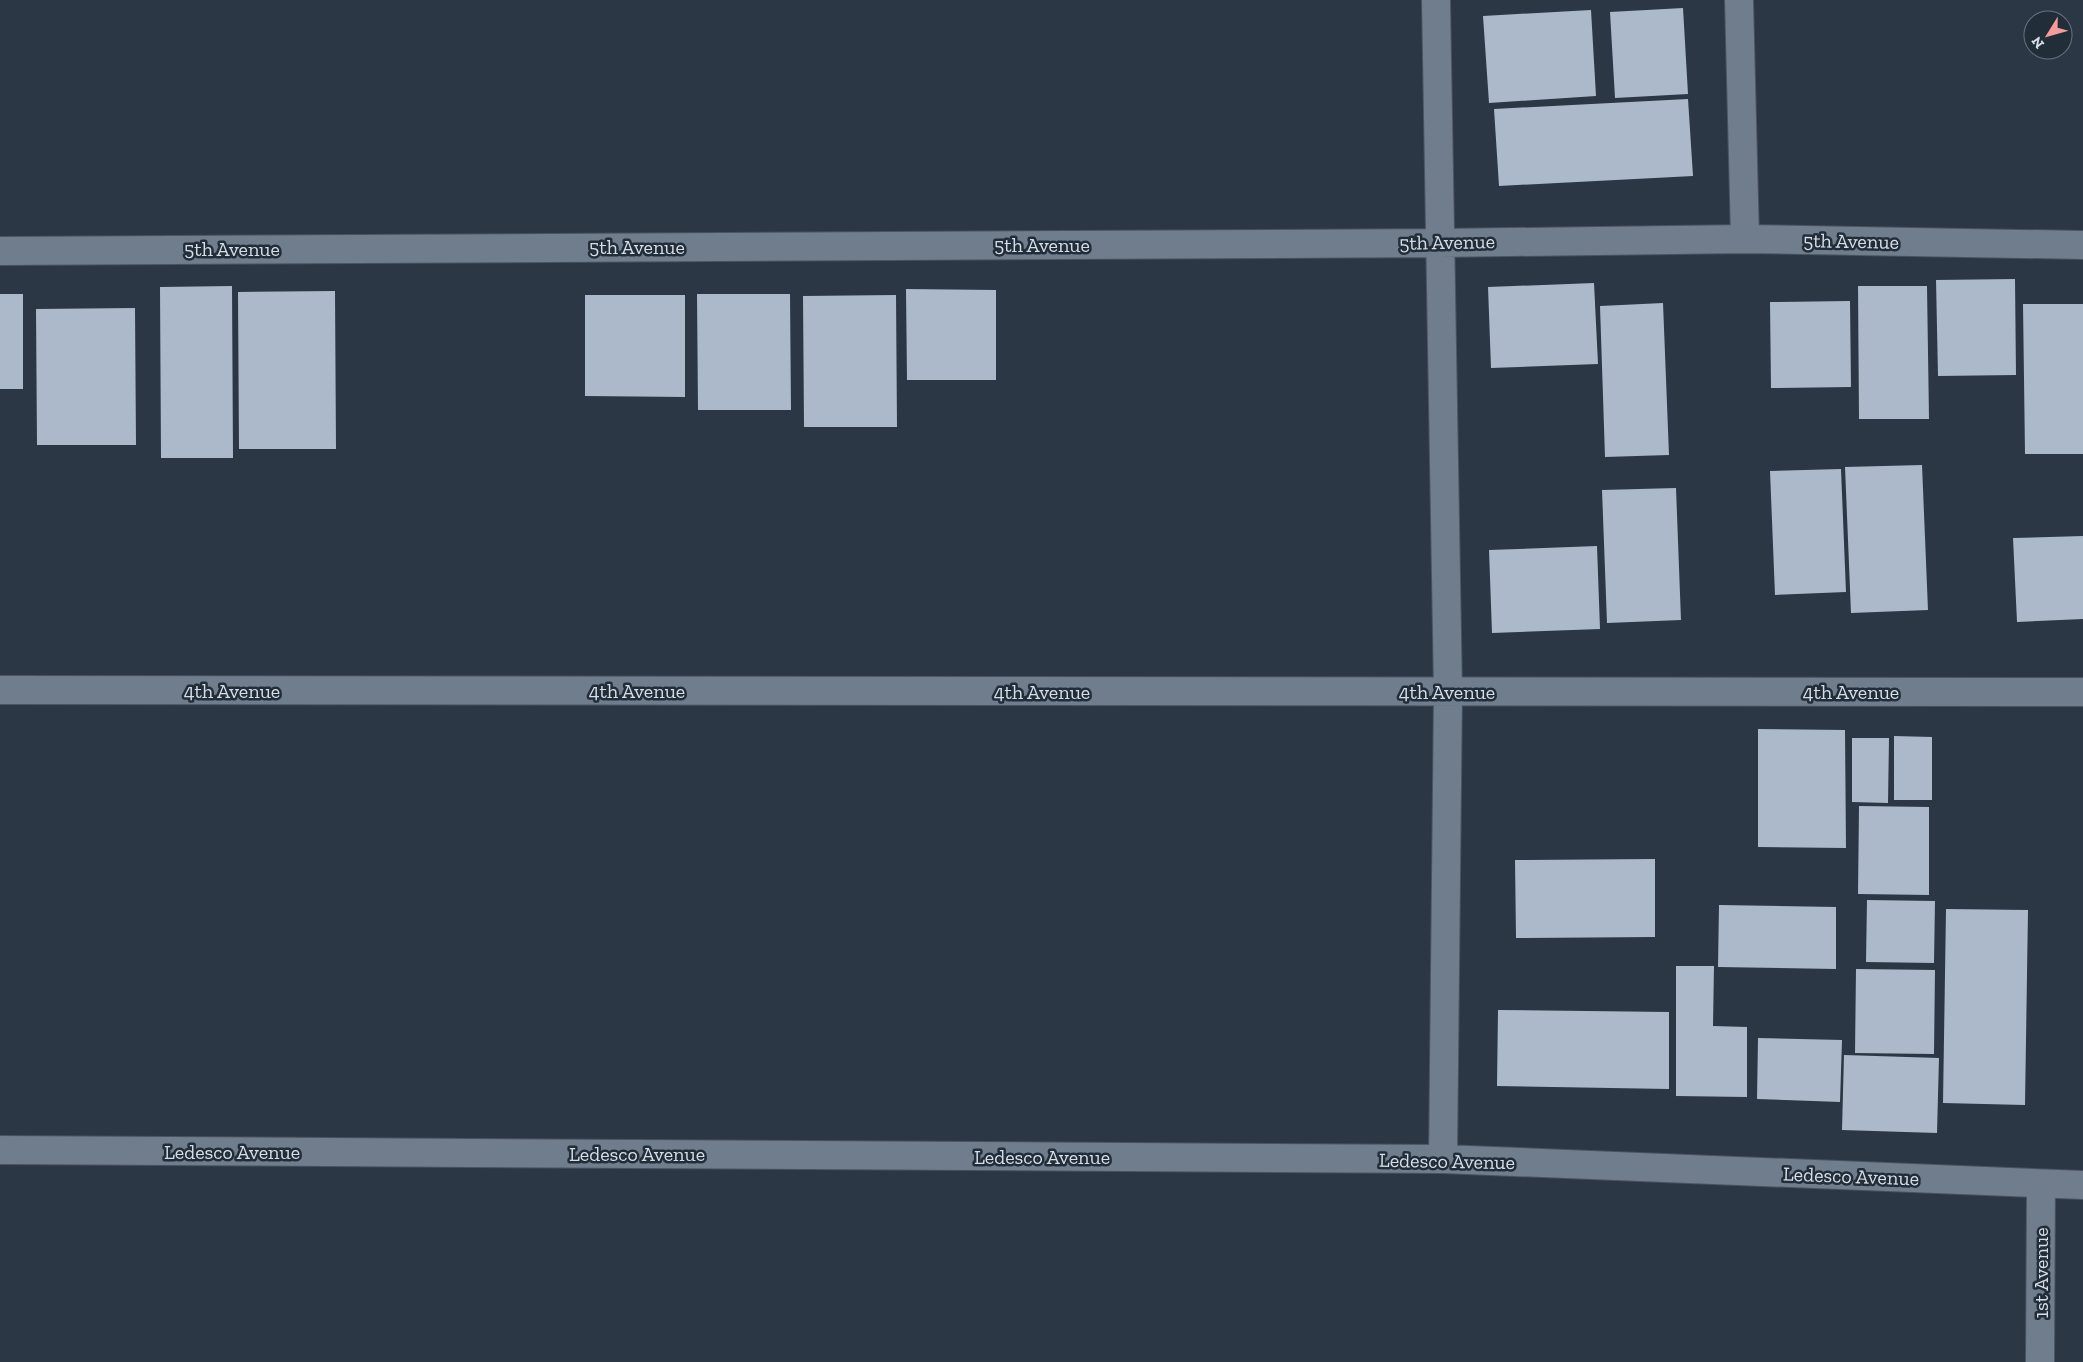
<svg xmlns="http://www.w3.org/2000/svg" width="2083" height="1362" font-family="'Zilla Slab',serif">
  <rect width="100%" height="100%" fill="#2c3745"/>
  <path fill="#acb9ca" d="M 1683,8 L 1688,94 L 1615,98 L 1610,12 Z
    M 1591,10 L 1596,96 L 1489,103 L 1483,16 Z
    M 1688,99 L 1693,176 L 1499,186 L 1494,109 Z
    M 2015,279 L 2016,375 L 1938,376 L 1936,280 Z
    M 1594,283 L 1598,364 L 1491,368 L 1488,287 Z
    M 232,286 L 233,458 L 161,458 L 160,287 Z
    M 1858,286 L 1927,286 L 1929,419 L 1859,419 Z
    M 906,289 L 996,290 L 996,380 L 907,380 Z
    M 335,291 L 336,449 L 239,449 L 238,292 Z
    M 0,294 L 23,294 L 23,389 L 0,389 Z
    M 697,294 L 790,294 L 791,410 L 698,410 Z
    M 585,295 L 685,295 L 685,397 L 585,396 Z
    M 896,295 L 897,427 L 804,427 L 803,296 Z
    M 1850,301 L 1851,387 L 1771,388 L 1770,302 Z
    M 1663,303 L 1669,455 L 1605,457 L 1600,306 Z
    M 2023,304 L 2083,304 L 2083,454 L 2025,454 Z
    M 135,308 L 136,445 L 37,445 L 36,309 Z
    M 1922,465 L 1928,610 L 1851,613 L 1845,467 Z
    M 1841,469 L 1846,592 L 1775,595 L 1770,471 Z
    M 1676,488 L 1681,620 L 1607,623 L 1602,490 Z
    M 2083,536 L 2083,619 L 2017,622 L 2013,538 Z
    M 1597,546 L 1600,629 L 1492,633 L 1489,550 Z
    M 1758,729 L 1845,730 L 1846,848 L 1758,847 Z
    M 1894,736 L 1932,737 L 1932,800 L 1894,800 Z
    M 1852,738 L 1889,738 L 1888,803 L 1852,802 Z
    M 1859,806 L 1929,807 L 1929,895 L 1858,894 Z
    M 1655,859 L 1655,937 L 1516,938 L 1515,860 Z
    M 1867,900 L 1935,901 L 1934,963 L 1866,962 Z
    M 1719,905 L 1836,907 L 1836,969 L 1718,967 Z
    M 1946,909 L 2028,910 L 2025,1105 L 1943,1103 Z
    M 1676,966 L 1714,966 L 1713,1026 L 1747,1027 L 1747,1097 L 1676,1096 Z
    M 1856,969 L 1935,970 L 1934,1054 L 1855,1053 Z
    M 1498,1010 L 1669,1012 L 1669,1089 L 1497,1086 Z
    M 1758,1038 L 1842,1040 L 1840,1102 L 1757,1099 Z
    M 1844,1055 L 1939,1058 L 1937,1133 L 1842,1130 Z"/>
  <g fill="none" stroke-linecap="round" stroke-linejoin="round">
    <defs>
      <path id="minor" d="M 1436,0 L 1448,692 L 1443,1159
        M 1739,0 L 1745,239
        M 0,251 L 1440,243 L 1745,239 L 2083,245
        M 0,690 L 2083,692
        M 0,1150 L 1443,1159 L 2083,1185
        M 2040,1362 L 2041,1184"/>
    </defs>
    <use href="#minor" stroke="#4a535f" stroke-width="30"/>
    <use href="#minor" stroke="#707d8d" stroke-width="28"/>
  </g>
  <g text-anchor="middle" stroke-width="5" stroke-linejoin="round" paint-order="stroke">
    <g font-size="20" fill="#d6dde6" stroke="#222d3a">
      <text transform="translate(1851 241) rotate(1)" y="7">5th Avenue</text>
      <text transform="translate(1447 242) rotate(-1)" y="7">5th Avenue</text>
      <text x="1042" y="252">5th Avenue</text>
      <text x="637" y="254">5th Avenue</text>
      <text x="232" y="256">5th Avenue</text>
      <text x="232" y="698">4th Avenue</text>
      <text x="637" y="698">4th Avenue</text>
      <text x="1042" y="699">4th Avenue</text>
      <text x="1447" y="699">4th Avenue</text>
      <text x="1851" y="699">4th Avenue</text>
      <text x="232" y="1159">Ledesco Avenue</text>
      <text x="637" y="1161">Ledesco Avenue</text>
      <text x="1042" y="1164">Ledesco Avenue</text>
      <text transform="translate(1447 1161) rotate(1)" y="7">Ledesco Avenue</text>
      <text transform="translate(1851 1176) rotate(2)" y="7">Ledesco Avenue</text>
      <text transform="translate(2041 1273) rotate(-90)" y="7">1st Avenue</text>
    </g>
  </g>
  <g transform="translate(2048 35) rotate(233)"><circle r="24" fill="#222d3a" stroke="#6a737f"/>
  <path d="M0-4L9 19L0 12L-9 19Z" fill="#f59b98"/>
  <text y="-8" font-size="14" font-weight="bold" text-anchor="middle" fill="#d6dde6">N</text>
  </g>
</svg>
